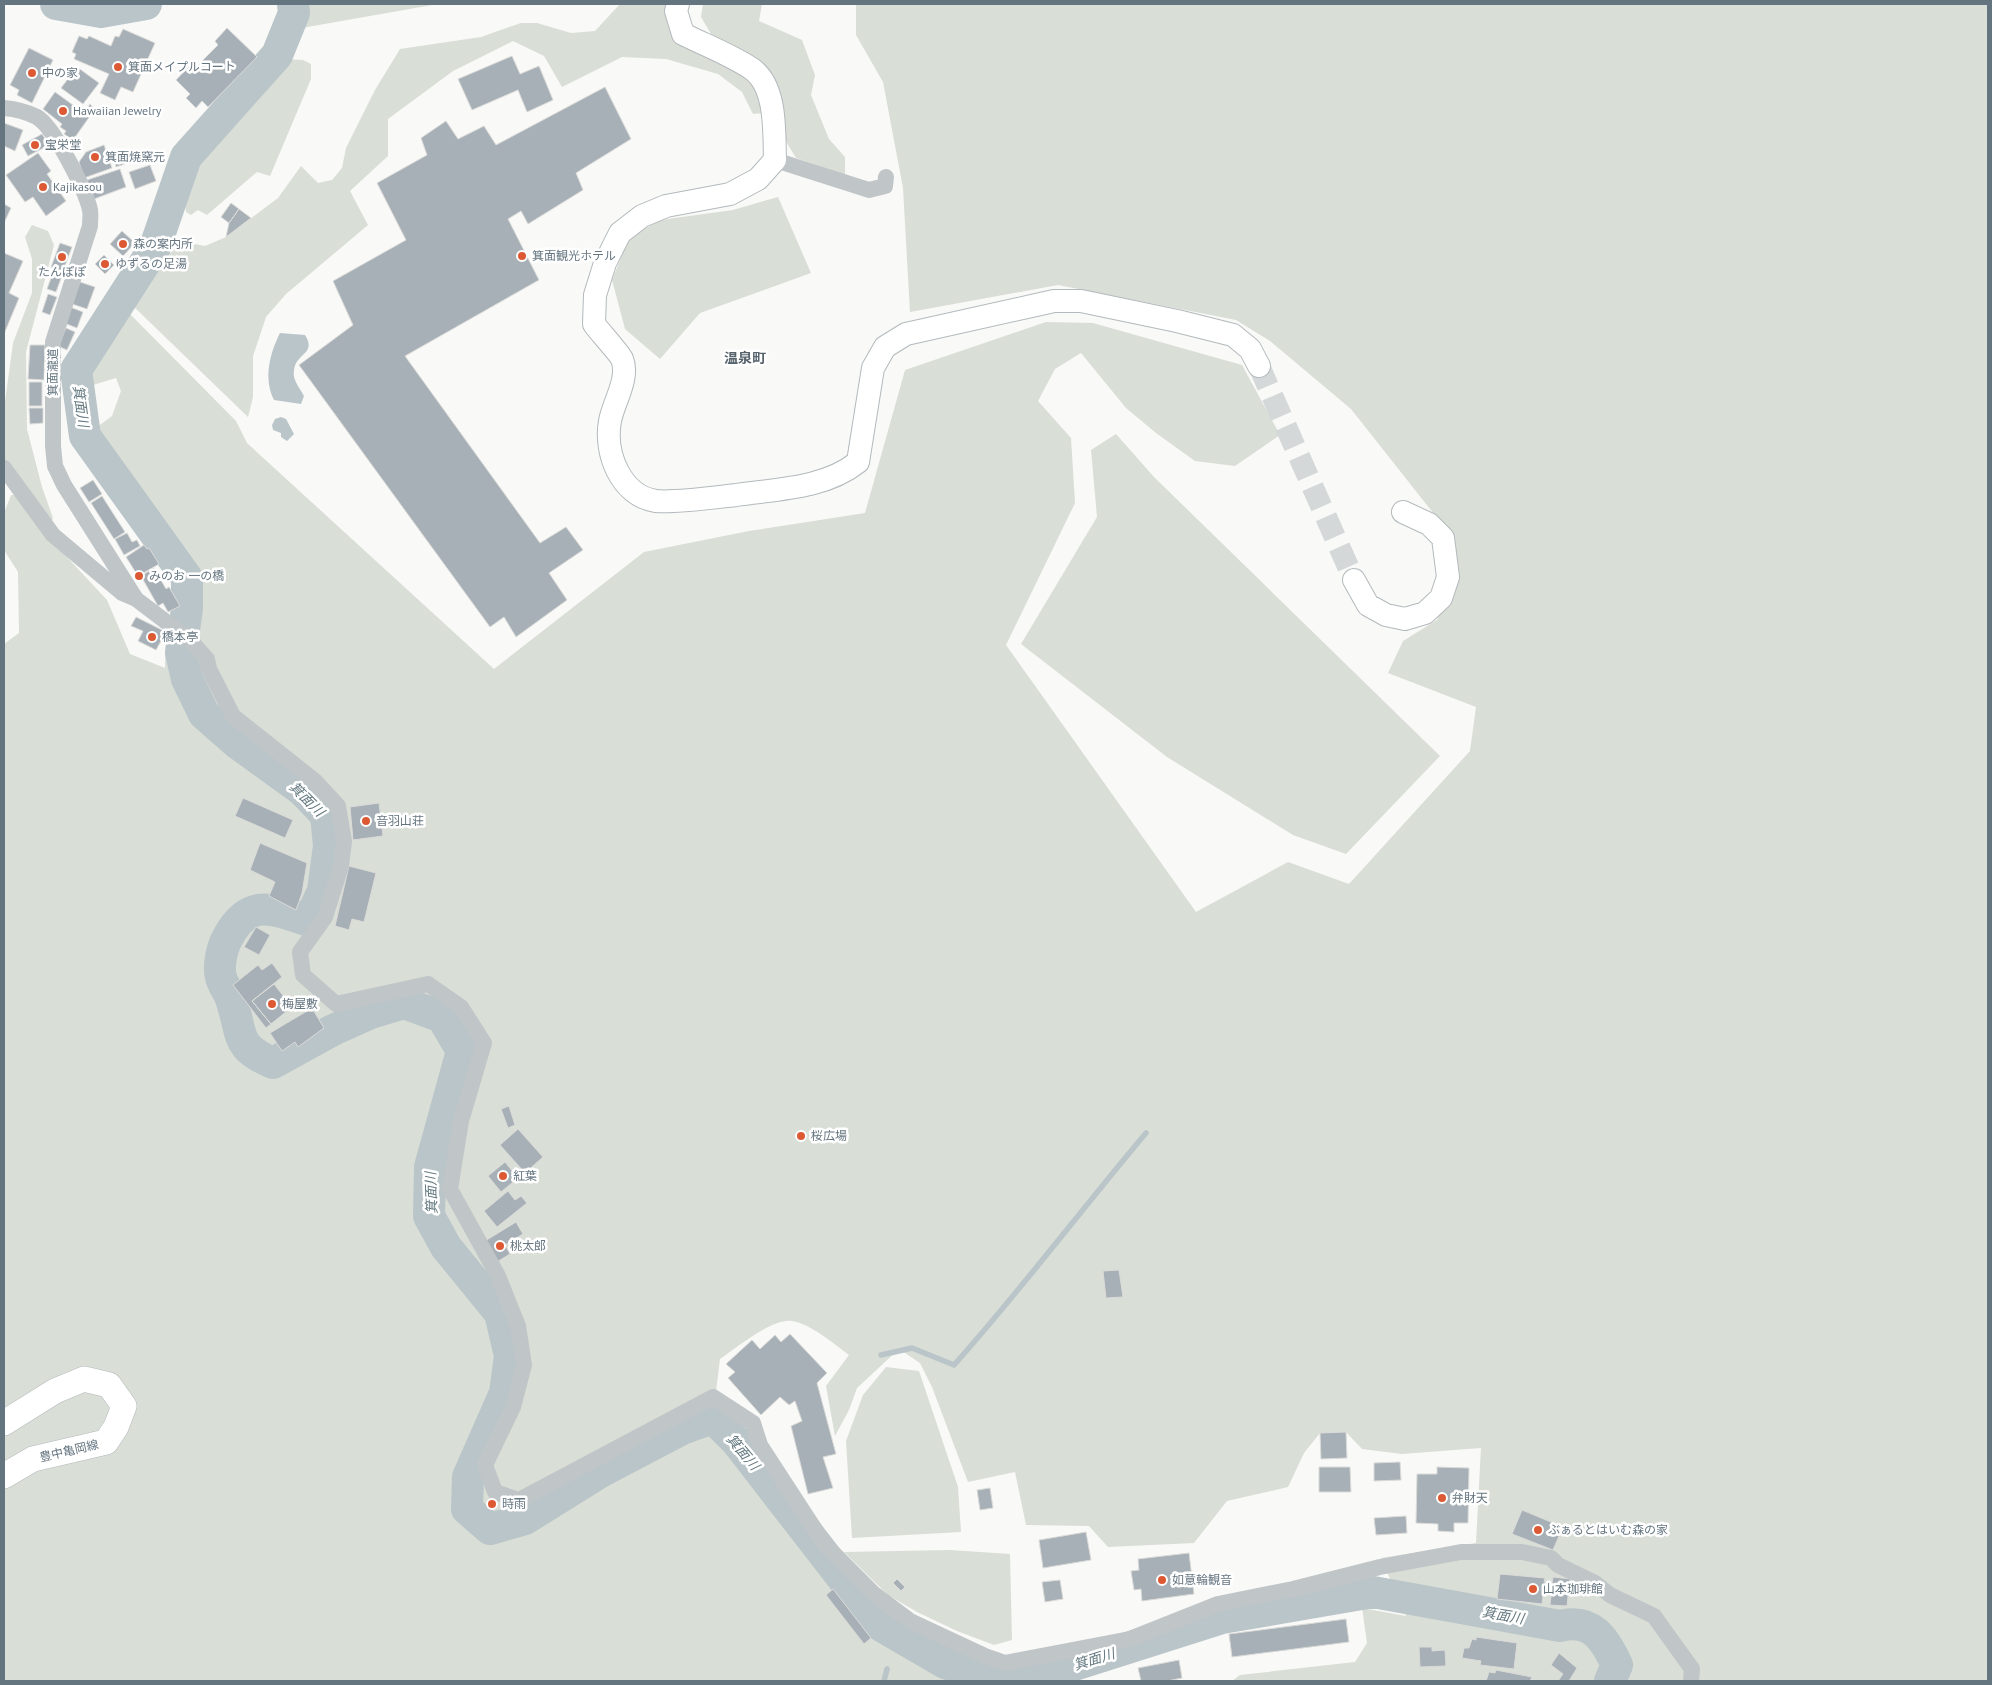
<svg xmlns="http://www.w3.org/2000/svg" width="1992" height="1685" font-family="'PT Sans','Noto Sans JP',sans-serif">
  <rect width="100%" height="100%" fill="#f9f9f7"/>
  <path fill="#d9ded6" d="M 299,4 L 438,4 L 296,29 L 301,13 Z
    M 620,4 L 672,4 L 670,19 L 749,74 L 765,113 L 753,114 L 742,92 L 718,74 L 666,59 L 622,57 L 562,87 L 544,56 L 513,41 L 453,71 L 388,119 L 388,156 L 350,191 L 368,225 L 286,294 L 266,317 L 253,356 L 253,397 L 248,417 L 131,304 L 155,265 L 184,242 L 205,246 L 226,237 L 278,198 L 301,166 L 318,183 L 332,180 L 342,168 L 346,148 L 375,90 L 400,49 L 481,37 L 521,23 L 537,23 L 571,33 L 595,31 Z
    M 703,4 L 762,4 L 759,21 L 802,40 L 815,75 L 811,95 L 829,139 L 845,157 L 845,175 L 796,158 L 784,138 L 758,65 L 711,34 L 701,17 Z
    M 856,4 L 1988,4 L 1988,1681 L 1232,1681 L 1240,1675 L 1355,1662 L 1367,1643 L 1362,1608 L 1406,1616 L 1381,1558 L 1476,1543 L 1481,1448 L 1402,1454 L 1362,1449 L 1346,1432 L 1320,1433 L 1304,1453 L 1288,1487 L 1227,1501 L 1194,1543 L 1108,1547 L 1089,1526 L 1026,1525 L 1015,1472 L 968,1482 L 932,1387 L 920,1363 L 899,1349 L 857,1388 L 849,1410 L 835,1436 L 826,1386 L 849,1355 C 834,1344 811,1324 792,1321 C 772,1318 736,1348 720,1359 L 712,1425 L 871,1638 L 951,1681 L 4,1681 L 4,644 L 19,633 L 18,572 L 4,550 L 4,513 L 11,495 L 18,495 L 50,539 L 107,600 L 130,654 L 165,668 L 166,630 L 193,636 L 193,574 L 89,433 L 112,416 L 121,391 L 116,378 L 83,388 L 81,369 L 124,308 L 236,421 L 247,443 L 494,669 L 644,552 L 749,531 L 865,513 L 905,370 L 1046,322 L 1093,323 L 1242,365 L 1280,435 L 1235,466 L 1195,461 L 1156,433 L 1126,408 L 1081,353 L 1055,369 L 1038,401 L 1071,438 L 1075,503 L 1006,645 L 1196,912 L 1288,862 L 1349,884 L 1470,751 L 1476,707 L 1388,673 L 1403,641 L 1437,620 L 1455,579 L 1449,533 L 1351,409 L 1270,341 L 1236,320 L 1058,285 L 910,312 L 903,188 L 883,82 L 856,35 Z
    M 283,59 L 303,60 L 311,64 L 311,79 L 270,176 L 257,172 L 207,215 L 198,210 L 191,215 L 186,212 L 185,202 L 196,162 Z
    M 778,197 L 811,273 L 700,313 L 660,359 L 625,329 L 612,280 L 629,238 L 660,220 L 733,210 Z
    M 32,225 L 48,231 L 54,245 L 26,352 L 27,429 L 42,487 L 53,518 L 50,524 L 4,462 L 4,409 L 13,343 L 32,293 L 32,259 L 25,237 Z
    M 1116,434 L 1154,477 L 1440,756 L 1346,854 L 1293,835 L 1167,757 L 1021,644 L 1097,517 L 1091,450 Z
    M 886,1367 L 919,1371 L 958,1487 L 961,1532 L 852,1538 L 846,1441 L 863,1395 Z
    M 950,1550 L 1010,1554 L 1012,1640 L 994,1645 L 957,1631 L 917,1612 L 888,1595 L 844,1552 Z"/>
  <path fill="#bac5c9" d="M 280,333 L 305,335 C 317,354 296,353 294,370 C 292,380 300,388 304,396 L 301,404 L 274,400 C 263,378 270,353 280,333 Z
    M 281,417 L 286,419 L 294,434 L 287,441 L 281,437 L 281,433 L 273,430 L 272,425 L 275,419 Z"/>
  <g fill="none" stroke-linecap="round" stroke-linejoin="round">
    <path stroke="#bac5c9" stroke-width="5.5" d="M 881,1355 L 912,1348 L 954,1365 C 1021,1290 1081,1210 1146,1133
      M 884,1681 L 887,1669"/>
    <path stroke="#bac5c9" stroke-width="32" d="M 56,4 L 101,12 L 146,4
      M 293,4 L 294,13 L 277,55 L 186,157 L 155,247 L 76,370 L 85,436 L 187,578 L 187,608 L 181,653 L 187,679 L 204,714 L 237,743 L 302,790 L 326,815 L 329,846 L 323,891 L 309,921 C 274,909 249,897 228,937 C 222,947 218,966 221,977 C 223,986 230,993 232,1002 C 243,1036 235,1047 273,1063 L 333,1030 L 371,1013 L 404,1003 L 442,1017 L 462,1051 L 430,1167 L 429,1216 L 446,1247 L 500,1313 L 510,1356 L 505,1393 L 468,1477 L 467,1509 L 490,1529 L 525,1519 L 602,1471 L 682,1429 L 713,1418 L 737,1442 L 878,1624 L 945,1663 L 992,1678 L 1029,1675 L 1068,1667 L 1222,1618 L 1373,1592 L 1560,1626 C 1592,1618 1605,1639 1617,1665 L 1610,1681"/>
  </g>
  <path fill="#a7b0b6" stroke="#dbdbd9" d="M 227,28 L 257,57 L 208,107 L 202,101 L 196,108 L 186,98 L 190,94 L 176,80 L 192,63 L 196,67 L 218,45 L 215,41 Z
    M 123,29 L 155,43 L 133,92 L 121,87 L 115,100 L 100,93 L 109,74 L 74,59 L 76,54 L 72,52 L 79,36 L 87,39 L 89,36 L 111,46 L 115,36 L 119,37 Z
    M 29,48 L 53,60 L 32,103 L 17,95 L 19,90 L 10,85 Z
    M 512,56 L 520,74 L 539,66 L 553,100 L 527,112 L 518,90 L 472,110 L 458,79 Z
    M 77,67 L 99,83 L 83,104 L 61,88 Z
    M 605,87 L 631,139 L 576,173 L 583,190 L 528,224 L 521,211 L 508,219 L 539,280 L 405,356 L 540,543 L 566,527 L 583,550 L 549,573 L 567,600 L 516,637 L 504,617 L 490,627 L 299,365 L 353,325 L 333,281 L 406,240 L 377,183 L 427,155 L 421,138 L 446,121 L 458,139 L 484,126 L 496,145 Z
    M 55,92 L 84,113 L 90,104 L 95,109 L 73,140 L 64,134 L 66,131 L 60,127 L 62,124 L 43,109 Z
    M 4,123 L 23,130 L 15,151 L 4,146 Z
    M 42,134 L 49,145 L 28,156 L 22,145 Z
    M 104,145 L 112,168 L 84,178 L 79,162 L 86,152 Z
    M 138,149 L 141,158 L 116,167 L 113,158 Z
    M 38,153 L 51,171 L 47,174 L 66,201 L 46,216 L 33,197 L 25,202 L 6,175 Z
    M 150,165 L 156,181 L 135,189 L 129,172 Z
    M 120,169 L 126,187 L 94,199 L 87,180 Z
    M 231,203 L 239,209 L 229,223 L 221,217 Z
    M 4,204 L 11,208 L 4,223 Z
    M 239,209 L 251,218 L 226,237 L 229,223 Z
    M 122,231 L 135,243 L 123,256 L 110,244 Z
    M 60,243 L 72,247 L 63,271 L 51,267 Z
    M 4,253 L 23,261 L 9,293 L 19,298 L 4,334 Z
    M 104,255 L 114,265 L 105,274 L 95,264 Z
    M 54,270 L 63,273 L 56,292 L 47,289 Z
    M 80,282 L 95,287 L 87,309 L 72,304 Z
    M 48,294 L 57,297 L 50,315 L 42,312 Z
    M 70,307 L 83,312 L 77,328 L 64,323 Z
    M 66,328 L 75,332 L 67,350 L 58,346 Z
    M 30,345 L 45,345 L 44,380 L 28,379 Z
    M 29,382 L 42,382 L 42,406 L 29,406 Z
    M 29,408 L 43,408 L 43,423 L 30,424 Z
    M 93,480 L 102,494 L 89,502 L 80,488 Z
    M 102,496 L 125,532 L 114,539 L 91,503 Z
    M 127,533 L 132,542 L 137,540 L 140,546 L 124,555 L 115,539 Z
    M 144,545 L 147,549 L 149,548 L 159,564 L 138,576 L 126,557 Z
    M 154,568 L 166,589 L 169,587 L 180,606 L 168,612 L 163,603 L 158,606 L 141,576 Z
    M 136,617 L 166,632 L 156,650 L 138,641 L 143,631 L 131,626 Z
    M 243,798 L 293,820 L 285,838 L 235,816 Z
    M 379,803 L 383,836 L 353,840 L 350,807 Z
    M 260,843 L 307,863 L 302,893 L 296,910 L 269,896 L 275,882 L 250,870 Z
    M 349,866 L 376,873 L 364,922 L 352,919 L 349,930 L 335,926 Z
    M 256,927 L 270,935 L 259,955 L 244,947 Z
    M 272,963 L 282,977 L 252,1001 L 271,1024 L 266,1028 L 233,985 L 258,965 L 262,970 Z
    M 274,984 L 292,1007 L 271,1024 L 252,1001 Z
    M 312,1008 L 324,1028 L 298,1047 L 295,1042 L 282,1051 L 270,1033 Z
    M 509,1106 L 515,1125 L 508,1128 L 501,1109 Z
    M 518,1129 L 543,1157 L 525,1173 L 500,1145 Z
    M 505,1162 L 518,1178 L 501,1192 L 488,1176 Z
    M 508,1191 L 515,1200 L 521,1196 L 527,1203 L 497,1227 L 484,1211 Z
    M 516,1222 L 523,1234 L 505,1245 L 510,1254 L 497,1262 L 485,1241 Z
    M 1119,1270 L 1123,1297 L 1106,1298 L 1103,1271 Z
    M 790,1334 L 827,1373 L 817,1383 L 836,1454 L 823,1457 L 833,1488 L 808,1494 L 791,1426 L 802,1421 L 795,1401 L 789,1405 L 780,1397 L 761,1415 L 728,1378 L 735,1372 L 726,1364 L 752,1340 L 760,1349 L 775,1335 L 781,1342 Z
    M 1346,1432 L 1347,1458 L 1321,1459 L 1320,1433 Z
    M 1400,1462 L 1401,1480 L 1374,1481 L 1374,1463 Z
    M 1319,1467 L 1350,1467 L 1351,1492 L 1319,1492 Z
    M 1437,1467 L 1469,1468 L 1468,1523 L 1454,1523 L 1454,1532 L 1438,1531 L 1438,1524 L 1416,1523 L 1417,1474 L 1437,1474 Z
    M 990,1488 L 993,1508 L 980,1510 L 977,1490 Z
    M 1522,1510 L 1563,1527 L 1553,1550 L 1512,1534 Z
    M 1406,1516 L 1407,1533 L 1376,1535 L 1374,1518 Z
    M 1086,1532 L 1091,1560 L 1043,1568 L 1039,1540 Z
    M 1189,1553 L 1194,1594 L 1142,1601 L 1141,1589 L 1134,1590 L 1131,1571 L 1139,1570 L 1138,1559 Z
    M 1500,1574 L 1545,1578 L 1544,1582 L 1552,1583 L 1553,1577 L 1570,1579 L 1567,1606 L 1550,1605 L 1551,1596 L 1543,1596 L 1542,1604 L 1497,1599 Z
    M 897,1579 L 905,1587 L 901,1591 L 893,1583 Z
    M 1060,1580 L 1063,1599 L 1045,1602 L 1042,1582 Z
    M 833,1589 L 871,1638 L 864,1644 L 826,1595 Z
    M 1346,1619 L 1349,1642 L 1232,1657 L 1229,1634 Z
    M 1476,1637 L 1517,1643 L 1514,1669 L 1480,1665 L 1481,1661 L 1462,1658 L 1464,1648 L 1469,1648 L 1472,1639 L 1476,1640 Z
    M 1419,1647 L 1432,1647 L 1432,1651 L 1445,1650 L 1446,1666 L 1420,1667 Z
    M 1559,1653 L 1577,1668 L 1569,1681 L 1558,1681 L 1563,1674 L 1551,1665 Z
    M 1179,1660 L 1182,1678 L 1167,1681 L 1141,1681 L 1138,1668 Z
    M 1496,1670 L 1532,1677 L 1530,1681 L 1486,1681 L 1489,1672 L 1495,1673 Z"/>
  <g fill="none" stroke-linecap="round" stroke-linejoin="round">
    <path stroke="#d4d8d9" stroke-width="22" stroke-dasharray="22 11" stroke-linecap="butt" d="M 1259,366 L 1354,580"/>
    <defs>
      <path id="secondary" d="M 678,4 L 676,11 L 683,34 C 705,45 731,55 752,69 C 777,87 774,132 775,160 L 758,179 L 730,194 L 666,206 L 642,216 L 620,233 L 605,263 L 595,295 L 594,324 C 599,331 620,354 622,359 C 630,378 613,403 610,421 C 604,453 621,496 656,501 C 673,503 718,497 736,495 C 777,489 824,489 858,462 L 873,368 L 885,347 L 906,334 L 1054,301 L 1081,301 L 1177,321 L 1233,335 L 1250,349 L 1259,366
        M 1354,580 L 1368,605 L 1386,615 L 1405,619 L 1425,613 L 1441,598 L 1448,577 L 1443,538 L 1429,524 L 1403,512"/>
      <path id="primary" d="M 4,1423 L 55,1391 L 84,1379 L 109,1385 L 124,1406 L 116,1427 L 106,1442 L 33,1459 L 4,1476"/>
    </defs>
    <use href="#secondary" stroke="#b3b9bd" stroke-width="24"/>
    <use href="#primary" stroke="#b4b9bd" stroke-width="26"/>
    <path stroke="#c0c5c8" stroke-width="16" d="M 4,108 C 15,109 27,112 37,117 C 54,127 86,191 90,210 C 91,215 90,221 90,226 L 53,342 L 53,446 L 55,466 L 64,485 L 136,599
      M 775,160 L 869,190 L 885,186 L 886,177
      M 4,468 L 53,535 L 122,593 L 136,599 L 190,640 L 207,659 L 209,669 L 233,716 L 315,781 L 338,806 L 344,841 L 341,866 L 325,917 L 300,952 L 303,975 L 336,1004 L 428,984 L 461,1007 L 484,1043 L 461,1121 L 450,1189 L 498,1276 L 518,1326 L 524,1365 L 513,1407 L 485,1465 L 495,1492 L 519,1500 L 713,1397 L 753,1423 L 760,1445 L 825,1545 L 874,1594 L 910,1621 L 985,1656 L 1005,1663 L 1130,1639 L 1218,1604 L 1293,1589 L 1380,1567 L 1461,1552 L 1522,1552 L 1551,1558 L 1558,1565 L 1595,1583 L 1610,1595 L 1654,1616 L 1692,1669 L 1691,1681"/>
    <use href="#secondary" stroke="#fff" stroke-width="22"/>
    <use href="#primary" stroke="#fff" stroke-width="25"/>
  </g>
  <g fill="#dc5934" stroke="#fff" stroke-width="2">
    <circle cx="118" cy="67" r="5"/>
    <circle cx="32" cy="73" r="5"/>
    <circle cx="63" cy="111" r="5"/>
    <circle cx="35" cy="145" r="5"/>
    <circle cx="95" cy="157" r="5"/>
    <circle cx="43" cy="187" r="5"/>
    <circle cx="123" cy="244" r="5"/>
    <circle cx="522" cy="256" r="5"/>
    <circle cx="62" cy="257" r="5"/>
    <circle cx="105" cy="264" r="5"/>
    <circle cx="139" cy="576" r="5"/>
    <circle cx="152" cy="637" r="5"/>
    <circle cx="366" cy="821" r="5"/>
    <circle cx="272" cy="1004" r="5"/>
    <circle cx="801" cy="1136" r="5"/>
    <circle cx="503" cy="1176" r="5"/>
    <circle cx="500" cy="1246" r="5"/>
    <circle cx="1442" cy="1498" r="5"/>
    <circle cx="492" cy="1504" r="5"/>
    <circle cx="1538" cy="1530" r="5"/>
    <circle cx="1162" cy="1580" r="5"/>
    <circle cx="1533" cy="1589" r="5"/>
  </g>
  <g text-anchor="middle" stroke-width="5" stroke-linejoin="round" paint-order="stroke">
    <g font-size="12" fill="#657580" stroke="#fff" text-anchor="start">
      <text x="128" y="71">箕面メイプルコート</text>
      <text x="42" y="77">中の家</text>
      <text x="73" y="115">Hawaiian Jewelry</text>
      <text x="45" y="149">宝栄堂</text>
      <text x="105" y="161">箕面焼窯元</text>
      <text x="53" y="191">Kajikasou</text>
      <text x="133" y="248">森の案内所</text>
      <text x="532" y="260">箕面観光ホテル</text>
      <text x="115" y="268">ゆずるの足湯</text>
      <text x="62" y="276" text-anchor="middle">たんぽぽ</text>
      <text x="149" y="580">みのお 一の橋</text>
      <text x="162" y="641">橋本亭</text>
      <text x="376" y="825">音羽山荘</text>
      <text x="282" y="1008">梅屋敷</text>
      <text x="811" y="1140">桜広場</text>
      <text x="513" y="1180">紅葉</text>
      <text x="510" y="1250">桃太郎</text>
      <text x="1452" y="1502">弁財天</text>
      <text x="502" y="1508">時雨</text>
      <text x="1548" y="1534">ぶぁるとはいむ森の家</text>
      <text x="1172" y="1584">如意輪観音</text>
      <text x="1543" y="1593">山本珈琲館</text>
    </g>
    <g font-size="12" fill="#657580" stroke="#fff">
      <text transform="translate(53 372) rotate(-90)" y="4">箕面瀧道</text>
      <text transform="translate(69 1451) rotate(-13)" y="4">豊中亀岡線</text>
    </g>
    <g font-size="14" font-weight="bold" fill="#57636c" stroke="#fff">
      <text x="745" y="363">温泉町</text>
    </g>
    <g font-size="14" font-style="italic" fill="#657a81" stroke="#fff">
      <text transform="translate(81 406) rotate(82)" y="5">箕面川</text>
      <text transform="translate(307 799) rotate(45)" y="5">箕面川</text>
      <text transform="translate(431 1193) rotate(-92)" y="5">箕面川</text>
      <text transform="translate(743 1452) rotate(50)" y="5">箕面川</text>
      <text transform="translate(1503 1615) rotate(10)" y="5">箕面川</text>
      <text transform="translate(1094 1659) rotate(-17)" y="5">箕面川</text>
    </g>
  </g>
  <rect width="1992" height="1685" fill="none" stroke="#657580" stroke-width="10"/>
</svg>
